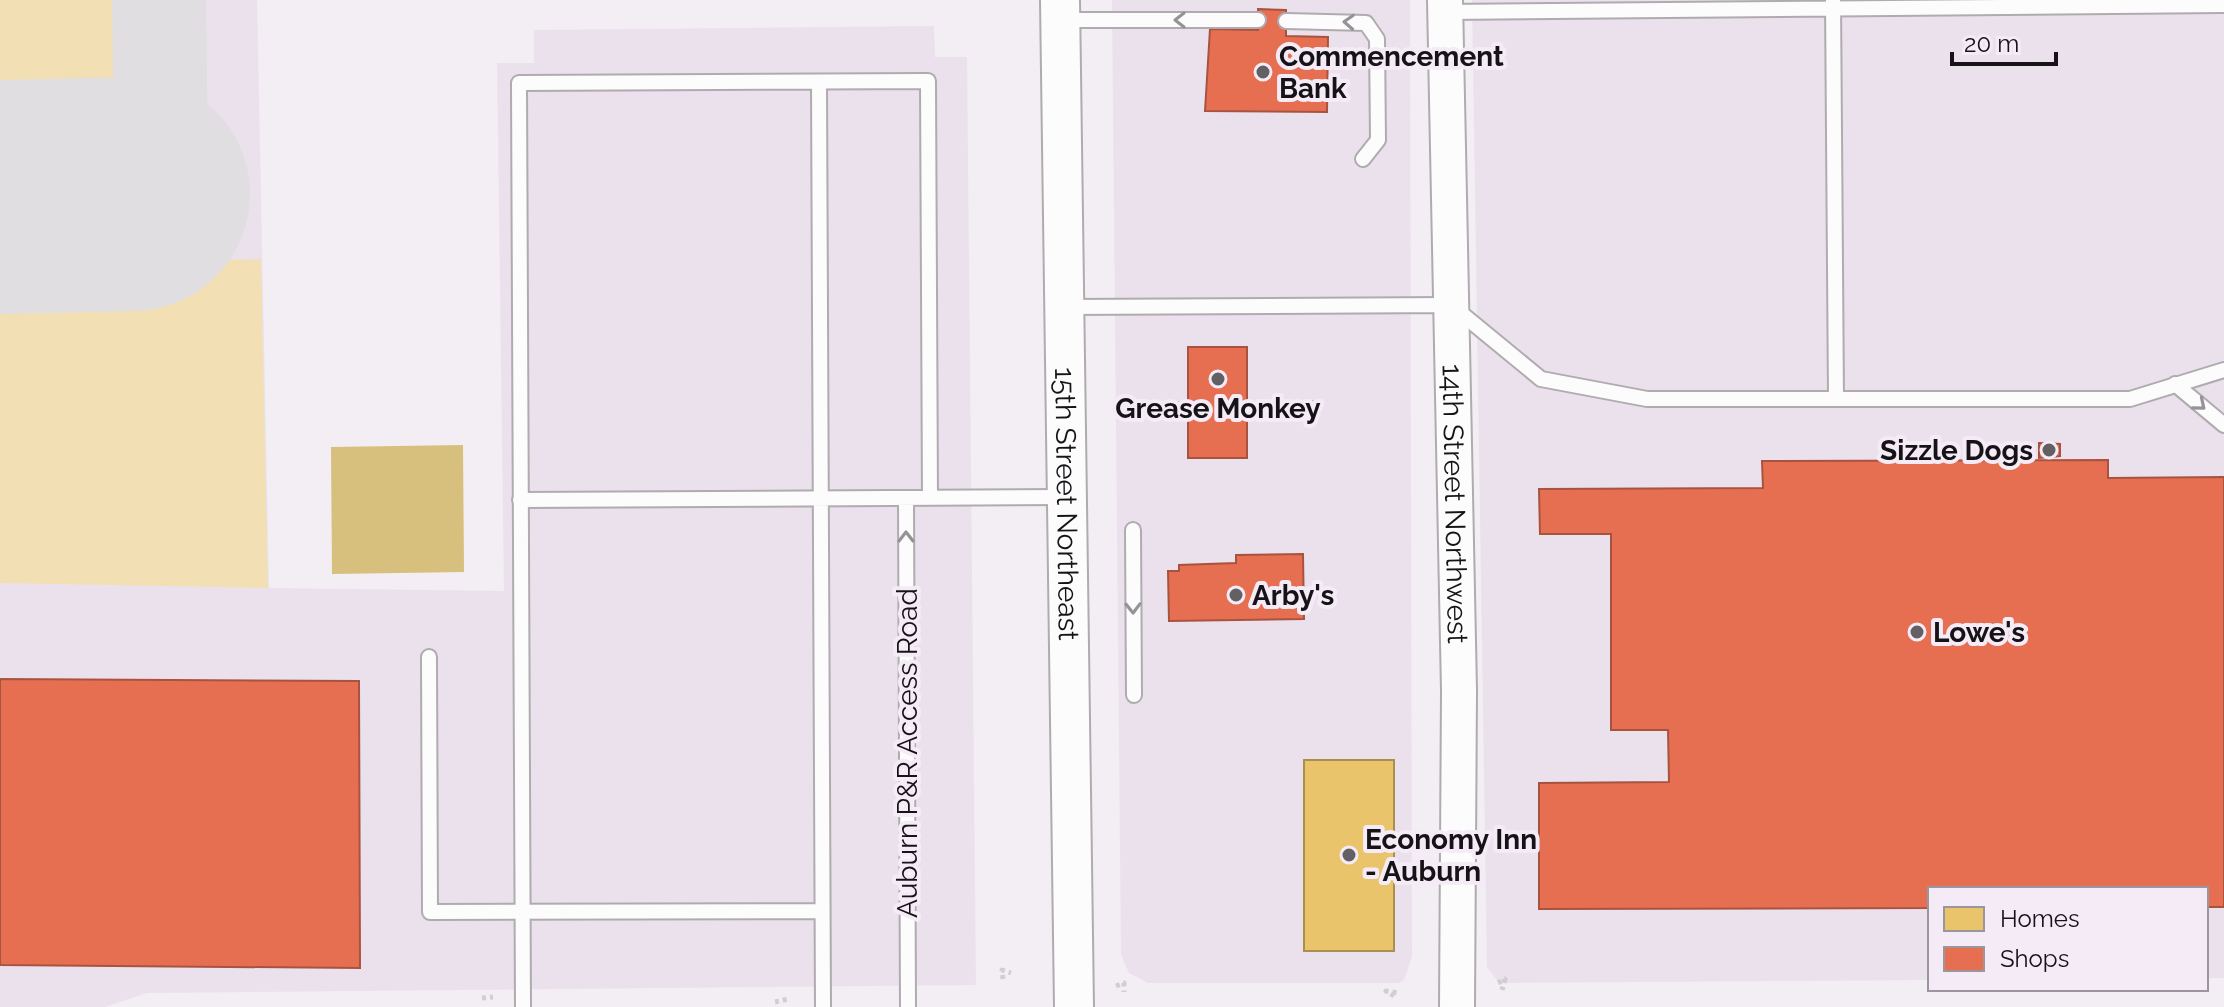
<svg xmlns="http://www.w3.org/2000/svg" width="2224" height="1007" font-family="Raleway,sans-serif">
  <rect width="100%" height="100%" fill="#f3eef3"/>
  <path fill="#eae1ec" d="M 0,0 L 257,0 L 269,588 L 504,591 L 497,63 L 534,63 L 534,30 L 934,26 L 935,57 L 967,57 L 976,985 L 147,993 L 105,1007 L 0,1007 Z
    M 1112,0 L 1410,0 L 1412,957 L 1404,980 L 1398,983 L 1148,983 L 1129,973 L 1121,955 Z
    M 1472,0 L 2224,0 L 2224,978 L 2206,978 L 2206,889 L 1930,889 L 1930,980 L 1499,983 L 1487,967 Z"/>
  <path fill="#f2e0b4" d="M 0,0 L 116,0 L 121,44 L 115,116 L 98,125 L 0,124 Z
    M 261,259 L 268,588 L 0,583 L 0,266 Z"/>
  <path fill="#d7bf7d" d="M 463,445 L 464,572 L 332,574 L 331,447 Z"/>
  <path fill="#e9c46a" stroke="#aa8f51" stroke-width="2" d="M 1304,760 L 1394,760 L 1394,951 L 1304,951 Z"/>
  <path fill="#e76f51" stroke="#a85340" stroke-width="2" d="M 1258,9 L 1286,10 L 1286,36 L 1328,37 L 1327,112 L 1205,111 L 1210,29 L 1258,30 Z
    M 1188,347 L 1247,347 L 1247,458 L 1188,458 Z
    M 2039,443 L 2060,444 L 2060,456 L 2039,458 Z
    M 2108,460 L 2108,478 L 2224,477 L 2224,907 L 2206,907 L 2206,889 L 1930,889 L 1930,908 L 1539,909 L 1539,783 L 1669,782 L 1668,730 L 1611,730 L 1611,534 L 1540,534 L 1539,489 L 1763,488 L 1762,461 Z
    M 1303,554 L 1304,619 L 1169,621 L 1168,571 L 1179,571 L 1179,565 L 1236,563 L 1236,555 Z
    M 0,679 L 359,681 L 360,968 L 0,965 Z"/>
  <g fill="none" stroke-linecap="round" stroke-linejoin="round">
    <path stroke="#e0dee0" stroke-width="94" d="M 133,194 L 161,157 L 159,0"/>
    <path stroke="#e0dee0" stroke-width="234" d="M 0,197 L 133,194"/>
    <defs>
      <path id="service" d="M 1833,0 L 1836,399
        M 1446,12 L 2224,5
        M 1062,20 L 1258,20
        M 1286,21 L 1366,23 L 1377,39 L 1378,140 L 1363,159
        M 819,82 L 823,1007
        M 1065,307 L 1451,305 L 1541,379 L 1647,399 L 2130,399 L 2224,370
        M 2175,384 L 2224,425
        M 1173,410 L 1188,410
        M 1247,410 L 1313,409
        M 906,498 L 908,1007
        M 520,500 L 1064,497
        M 1133,530 L 1134,695
        M 429,657 L 430,912 L 822,911
        M 523,1007 L 519,83 L 928,81 L 930,498"/>
      <g id="tertiary">
        <path id="s1" d="M 1445,0 L 1459,691 L 1457,1007"/>
      </g>
      <g id="secondary">
        <path id="s2" d="M 1060,0 L 1074,1007"/>
      </g>
    </defs>
    <use href="#service" stroke="#afabaf" stroke-width="18"/>
    <use href="#tertiary" stroke="#afabaf" stroke-width="38"/>
    <use href="#secondary" stroke="#afabaf" stroke-width="42"/>
    <path stroke="#d0cfd0" stroke-width="5" stroke-dasharray="4 4" stroke-linecap="butt" d="M 1003,979 L 1002,970 L 1011,973
      M 1498,983 L 1505,979 L 1502,990
      M 1116,986 L 1124,983 L 1124,992
      M 1394,996 L 1386,991 L 1399,993
      M 482,998 L 493,997
      M 775,1002 L 788,999"/>
    <use href="#service" stroke="#fdfcfd" stroke-width="14"/>
    <use href="#tertiary" stroke="#fdfcfd" stroke-width="34"/>
    <use href="#secondary" stroke="#fdfcfd" stroke-width="38"/>
  </g>
  <defs><path id="oneway-chevron" d="M-2-3.5L2.5 0L-2 3.5" fill="none" stroke-width="1.6" stroke-linecap="round" stroke-linejoin="round" transform="scale(2)"/></defs>
  <g stroke="#959396">
    <use href="#oneway-chevron" transform="translate(1180 20) rotate(180)"/>
    <use href="#oneway-chevron" transform="translate(1349 22) rotate(-177)"/>
    <use href="#oneway-chevron" transform="translate(2200 405) rotate(40)"/>
    <use href="#oneway-chevron" transform="translate(906 537) rotate(-90)"/>
    <use href="#oneway-chevron" transform="translate(1133 608) rotate(89)"/>
  </g>
  <g fill="#636064" stroke="#f4ebf6" stroke-width="3">
    <circle cx="1263" cy="72" r="8"/>
    <circle cx="1218" cy="379" r="8"/>
    <circle cx="2049" cy="450" r="8"/>
    <circle cx="1236" cy="595" r="8"/>
    <circle cx="1917" cy="632" r="8"/>
    <circle cx="1349" cy="855" r="8"/>
  </g>
  <g text-anchor="middle" stroke-width="8" stroke-linejoin="round" paint-order="stroke">
    <g font-size="28" font-weight="bold" fill="#161317" stroke="#f4ebf6" text-anchor="start">
      <text x="1279" y="66">Commencement<tspan x="1279" dy="32">Bank</tspan></text>
      <text x="1218" y="418" text-anchor="middle">Grease Monkey</text>
      <text x="2033" y="460" text-anchor="end">Sizzle Dogs</text>
      <text x="1252" y="605">Arby's</text>
      <text x="1933" y="642">Lowe's</text>
      <text x="1365" y="849">Economy Inn<tspan x="1365" dy="32">- Auburn</tspan></text>
    </g>
    <g font-size="28" fill="#161317" stroke="#f4ebf6">
      <text dy="10" stroke="none"><textPath href="#s2" startOffset="504">15th Street Northeast</textPath></text>
      <text dy="10" stroke="none"><textPath href="#s1" startOffset="504">14th Street Northwest</textPath></text>
      <text transform="translate(907 753) rotate(-90)" y="10">Auburn P&amp;R Access Road</text>
    </g>
  </g>
  <rect x="1928" y="887" width="280" height="104" fill="#f4ebf6" stroke="#9b959d" stroke-width="2"/>
  <rect x="1944" y="907" width="40" height="24" fill="#e9c46a" stroke="#9b959d" stroke-width="2"/>
  <text x="2000" y="927" font-size="24" fill="#161317">Homes</text>
  <rect x="1944" y="947" width="40" height="24" fill="#e76f51" stroke="#9b959d" stroke-width="2"/>
  <text x="2000" y="967" font-size="24" fill="#161317">Shops</text>
  <path d="M1952 52v12h104v-12" fill="none" stroke="#161317" stroke-width="4"/>
  <text x="1964" y="52" font-size="24" fill="#161317" stroke="#f4ebf6" stroke-width="6" paint-order="stroke">20 m</text>
</svg>
